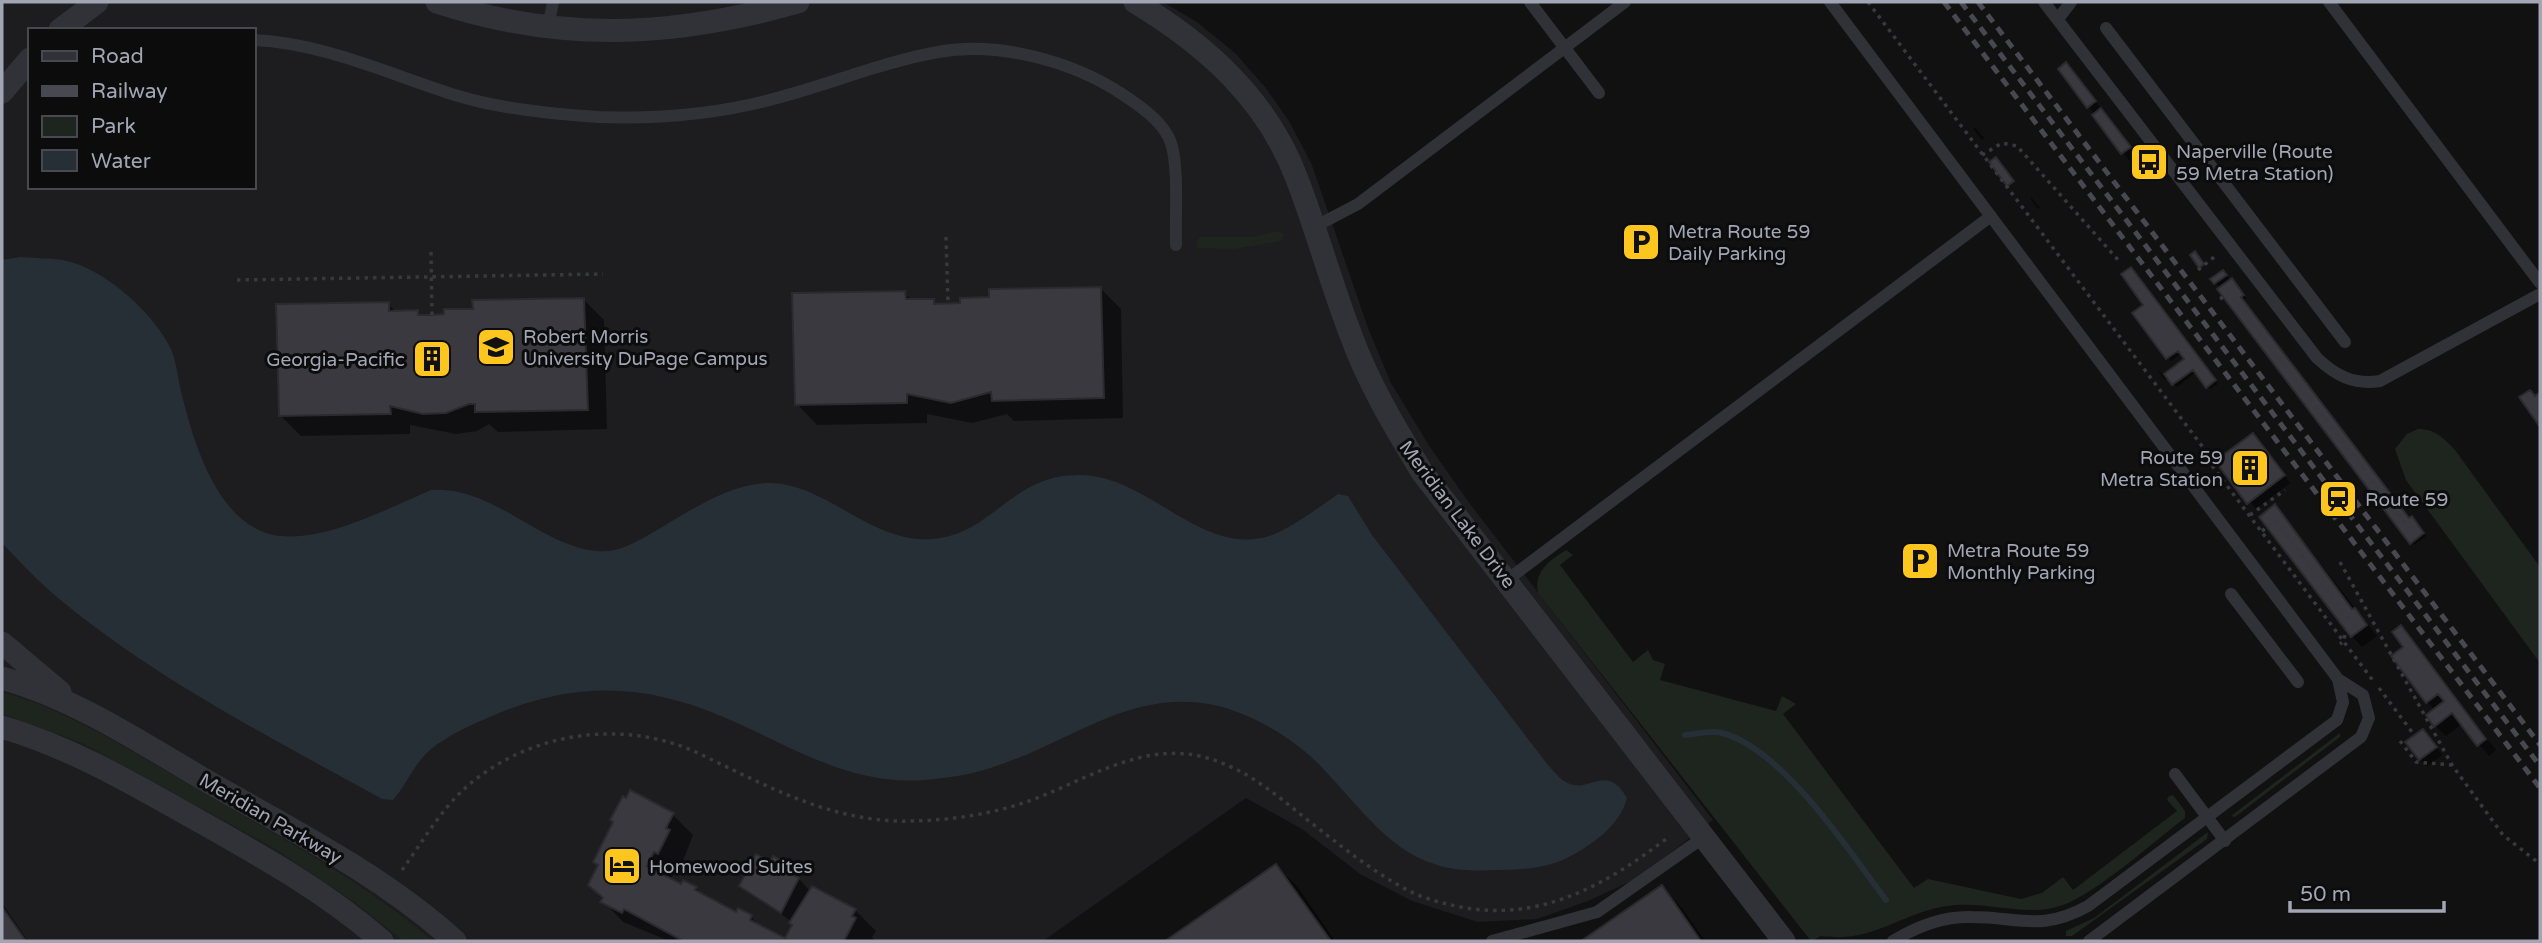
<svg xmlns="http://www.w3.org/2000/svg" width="2542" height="943" font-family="'Varela Round',sans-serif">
  <rect width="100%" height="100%" fill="#111112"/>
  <path fill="#1d1c1f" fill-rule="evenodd" d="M 2,2 L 1163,2 L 1197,22 L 1235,53 L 1265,87 L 1289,121 L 1312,165 L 1368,328 L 1391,383 L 1430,447 L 1470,504 L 1713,820 L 1638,878 L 1588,901 L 1537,919 L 1478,922 L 1412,901 L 1360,874 L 1302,829 L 1246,798 L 1043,941 L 2,941 ZM 30,30 L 254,30 L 254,187 L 30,187 Z"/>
  <path fill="#1d251e" d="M 1277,231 L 1284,234 L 1281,241 L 1235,249 L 1198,248 L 1196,242 L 1200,237 L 1253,237 Z
    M 2418,429 C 2436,429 2443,438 2455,450 L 2540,567 L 2540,663 L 2406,480 L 2395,449 L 2407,434 Z
    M 1566,550 L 1573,555 L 1560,565 L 1633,662 L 1648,650 L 1653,660 L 1665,664 L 1660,680 L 1776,711 L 1782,696 L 1796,704 L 1783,714 L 1914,888 L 1928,879 L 2021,899 L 2042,893 L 2063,877 L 2073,890 L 2177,811 L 2167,800 L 2169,796 L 2173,795 L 2185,811 L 2185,818 C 2153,842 2098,892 2063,905 C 2026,919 1983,898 1941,907 C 1894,917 1871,943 1821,936 L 1811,941 L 1538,593 C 1533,572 1550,560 1566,550 Z
    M 2,692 C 71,711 130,751 192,786 C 274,834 360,879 433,941 L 403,941 L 357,904 L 274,848 L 82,743 L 2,714 Z
    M 2340,733 L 2340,737 L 2235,817 L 2231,816 Z
    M 2208,832 L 2207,839 L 2072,936 L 2066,936 L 2066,931 L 2094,918 Z"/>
  <path fill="#262e36" d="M 20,257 C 34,258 49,258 63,260 C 104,268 153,312 171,349 C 177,363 178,381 182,395 C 194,444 218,524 274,535 C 322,544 388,508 431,490 C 495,484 548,555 608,551 C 623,550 639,540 652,533 C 687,513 729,482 772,483 C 830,485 876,549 940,538 C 994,530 1015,473 1081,475 C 1148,476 1199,554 1266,537 C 1286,532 1321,506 1338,494 L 1348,496 L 1372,535 L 1548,765 C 1553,770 1558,777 1564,781 C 1588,797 1606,760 1627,798 C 1620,826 1591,846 1565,859 C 1543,869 1520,870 1497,870 C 1476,871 1454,871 1434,864 C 1382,848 1348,790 1309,755 C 1284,733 1250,714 1218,706 C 1134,686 1073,741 999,765 C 975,774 950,778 924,780 C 848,786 788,744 721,716 C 640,682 572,682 492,716 C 471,725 448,735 430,750 C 414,764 407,784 393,800 L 382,799 C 268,736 151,677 51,592 C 34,577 18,560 2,543 L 2,260 Z"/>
  <path fill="#0007" d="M 2073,72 L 2136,155 L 2129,160 L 2089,107 Z
    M 1975,127 L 1984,138 L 1982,140 L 1973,129 Z
    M 2031,197 L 2040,208 L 2038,209 L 2030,198 Z
    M 2134,272 L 2218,384 L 2210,389 L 2196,372 L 2177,387 L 2168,377 L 2165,380 L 2156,369 L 2164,376 L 2187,359 L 2182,353 L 2171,361 L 2134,314 L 2146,305 Z
    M 2223,272 L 2246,298 L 2243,301 L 2409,520 L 2415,521 L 2426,536 L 2414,545 L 2216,283 Z
    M 1100,288 L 1121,309 L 1123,418 L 1014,421 L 1007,414 L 972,423 L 927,414 L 927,423 L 817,425 L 797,404 L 904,293 L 913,301 L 933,301 L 938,305 Z
    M 584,300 L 604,320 L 607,429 L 498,432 L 489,424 L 477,431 L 456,434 L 410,425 L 410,434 L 301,436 L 281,416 L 388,304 L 396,312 L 417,312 L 422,316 L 432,316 Z
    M 2259,442 L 2290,483 L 2256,509 L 2218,462 Z
    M 2275,506 L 2377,636 L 2362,647 L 2352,636 Z
    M 2401,627 L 2496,750 L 2489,756 L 2462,724 L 2446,736 L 2435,726 L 2435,710 L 2427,702 Z
    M 2430,738 L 2442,755 L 2427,766 L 2420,759 Z
    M 623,799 L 673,815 L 693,835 L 678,874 L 675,872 L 670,880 L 696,888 L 706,898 L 737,914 L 751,917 L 762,928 L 786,941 L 794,925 L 792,922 L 741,885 L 770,864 L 788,867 L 811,892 L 855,910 L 876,931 L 872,937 L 875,941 L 669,941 L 623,922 L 596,893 L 600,866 L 595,862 Z
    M 1276,866 L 1297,886 L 1335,941 L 1168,941 Z
    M 1662,887 L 1682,908 L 1705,941 L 1584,941 Z
    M 2,903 L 28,941 L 2,941 Z"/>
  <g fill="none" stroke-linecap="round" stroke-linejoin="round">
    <path stroke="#262e36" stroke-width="6" d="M 1685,735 C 1696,734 1711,730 1722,733 C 1783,749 1849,851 1886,900"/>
  </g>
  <path fill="#3a393f" stroke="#2b2a2e" stroke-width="2" d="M 2066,62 L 2096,101 L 2087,108 L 2058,69 Z
    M 2101,108 L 2131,147 L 2121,154 L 2092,115 Z
    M 1996,157 L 2014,181 L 2007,186 L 1989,162 Z
    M 2195,251 L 2204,264 L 2199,268 L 2190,255 Z
    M 2131,267 L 2216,380 L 2206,388 L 2193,370 L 2172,385 L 2164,374 L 2184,359 L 2178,351 L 2166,359 L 2132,313 L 2143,305 L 2121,274 Z
    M 2223,270 L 2227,275 L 2214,284 L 2210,279 Z
    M 2232,278 L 2244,295 L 2241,297 L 2409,518 L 2412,516 L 2424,533 L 2410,544 L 2217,289 Z
    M 1101,287 L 1104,398 L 992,401 L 991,392 L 951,403 L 907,394 L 907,403 L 795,405 L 792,293 L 905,291 L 906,299 L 934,299 L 934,304 L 960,303 L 960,298 L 989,297 L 989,289 Z
    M 584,298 L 588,410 L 475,412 L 475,404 L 469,404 L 446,413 L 423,414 L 390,406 L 391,414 L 279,416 L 276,304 L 389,302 L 389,311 L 418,310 L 418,315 L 432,315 L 444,314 L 444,309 L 473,309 L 472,300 Z
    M 2530,390 L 2535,396 L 2540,392 L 2540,427 L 2519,397 Z
    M 2253,433 L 2285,475 L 2247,504 L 2215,461 Z
    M 2275,504 L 2352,609 L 2355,608 L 2367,625 L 2351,637 L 2259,517 Z
    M 2401,625 L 2486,739 L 2477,746 L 2452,713 L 2434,727 L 2426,715 L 2444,701 L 2438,694 L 2426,703 L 2391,656 L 2403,647 L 2392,632 Z
    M 2423,729 L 2437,747 L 2419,760 L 2405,742 Z
    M 630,790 L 674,813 L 666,828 L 670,830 L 658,854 L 654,852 L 647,866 L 681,884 L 683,880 L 697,887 L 695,890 L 736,912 L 738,908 L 752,915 L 750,920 L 785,938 L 792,925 L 789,923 L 812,886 L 856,909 L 852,916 L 856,918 L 844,941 L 683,941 L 624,909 L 622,913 L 600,902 L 603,898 L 588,885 L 598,865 L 593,862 L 613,822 L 610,820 L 623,796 L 626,798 Z
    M 756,854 L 770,862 L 773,856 L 789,865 L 786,871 L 799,878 L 781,913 L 739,886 Z
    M 1276,864 L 1331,941 L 1165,941 Z
    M 1662,885 L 1701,941 L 1581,941 Z
    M 2,907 L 26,941 L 2,941 Z"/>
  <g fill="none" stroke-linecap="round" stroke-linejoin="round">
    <path stroke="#37393e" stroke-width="3.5" stroke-dasharray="3.5 5" stroke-linecap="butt" d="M 1868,2 L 2208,454 L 2213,467 L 2374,682
      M 1982,155 L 2002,143 L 2017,146 L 2119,261
      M 946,237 L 948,303
      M 431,252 L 432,315
      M 2198,270 L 2218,254
      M 237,280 L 603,274
      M 2220,299 L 2229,293 L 2411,531
      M 2250,515 L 2285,490
      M 2262,531 L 2276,521 L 2354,626 L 2345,633 L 2344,641 L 2340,644
      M 2340,562 L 2452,765 L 2503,835 L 2540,864
      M 2379,688 L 2412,732
      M 2431,718 L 2449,705
      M 2400,741 L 2416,762 L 2452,765
      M 402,870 C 421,844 439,813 462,791 C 525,732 623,717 700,754 C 769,787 835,824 914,821 C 952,820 991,814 1026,802 C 1081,783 1134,745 1195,755 C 1241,764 1274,793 1310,822 C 1340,845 1369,869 1402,887 C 1419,897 1437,902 1456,906 C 1539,924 1606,885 1670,836"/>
    <path stroke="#313237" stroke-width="12" d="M 1530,2 L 1599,93
      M 1830,2 L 2338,679 L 2363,695 L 2369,718 L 2361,737 L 2089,941
      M 2044,2 L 2317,358 C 2336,376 2354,385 2380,381 L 2540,294
      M 2329,2 L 2540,283
      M 2058,19 L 2071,2
      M 548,28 L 553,2
      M 2106,28 L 2345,342
      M 254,40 C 323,43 389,74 455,95 C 499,109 551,114 598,117 C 655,119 718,114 773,99 C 828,85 882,62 938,52 C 998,41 1072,61 1122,94 C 1140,106 1164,122 1171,143 C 1179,167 1175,218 1176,245
      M 1314,227 L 1358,204 L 1625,2
      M 1507,580 L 1991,216
      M 2231,594 L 2298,682
      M 2175,774 L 2225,841
      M 1492,941 L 1597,912 L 1704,837
      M 1893,941 C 1916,927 1943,916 1971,917 C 2020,917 2041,932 2088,906 L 2337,720 L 2343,702 L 2338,679"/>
    <path stroke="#313237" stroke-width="23" d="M 437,2 C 562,43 673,37 798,2
      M 1135,2 C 1206,45 1267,99 1297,179 C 1316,228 1330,280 1349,330 C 1367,381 1394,426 1422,472 L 1784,941
      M 60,30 L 97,2
      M 2,92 L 30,59
      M 2,643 L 60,692
      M 2,678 C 77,699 143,744 210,783 C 294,831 383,876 455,941
      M 2,727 C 73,748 135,785 199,821 C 263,857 326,892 382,941"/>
    <path stroke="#484950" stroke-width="5" stroke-dasharray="9 7" stroke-linecap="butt" d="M 1944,2 L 2540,788
      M 1961,2 L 2540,766
      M 1978,2 L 2540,745"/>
  </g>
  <defs>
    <symbol id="bus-square" viewBox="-11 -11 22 22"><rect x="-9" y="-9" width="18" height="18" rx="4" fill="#fcc61e" stroke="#0c0c0d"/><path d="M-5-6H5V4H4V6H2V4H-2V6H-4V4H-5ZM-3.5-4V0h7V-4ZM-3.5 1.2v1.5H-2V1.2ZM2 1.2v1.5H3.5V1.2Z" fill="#111"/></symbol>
    <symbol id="parking-square" viewBox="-11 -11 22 22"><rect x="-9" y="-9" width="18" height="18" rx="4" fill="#fcc61e" stroke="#0c0c0d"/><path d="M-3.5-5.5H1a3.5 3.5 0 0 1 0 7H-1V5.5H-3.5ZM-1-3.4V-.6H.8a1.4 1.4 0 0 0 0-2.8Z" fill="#111"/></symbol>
    <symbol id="university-square" viewBox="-11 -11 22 22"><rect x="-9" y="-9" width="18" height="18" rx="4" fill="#fcc61e" stroke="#0c0c0d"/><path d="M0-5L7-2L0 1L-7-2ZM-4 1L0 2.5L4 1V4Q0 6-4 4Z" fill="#111"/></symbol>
    <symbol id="building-square" viewBox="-11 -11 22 22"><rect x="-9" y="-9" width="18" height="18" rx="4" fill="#fcc61e" stroke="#0c0c0d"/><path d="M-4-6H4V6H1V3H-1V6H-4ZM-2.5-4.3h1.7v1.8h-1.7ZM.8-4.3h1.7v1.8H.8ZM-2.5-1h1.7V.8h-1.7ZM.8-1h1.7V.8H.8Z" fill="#111"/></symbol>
    <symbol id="station-square" viewBox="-11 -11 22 22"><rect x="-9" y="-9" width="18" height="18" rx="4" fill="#fcc61e" stroke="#0c0c0d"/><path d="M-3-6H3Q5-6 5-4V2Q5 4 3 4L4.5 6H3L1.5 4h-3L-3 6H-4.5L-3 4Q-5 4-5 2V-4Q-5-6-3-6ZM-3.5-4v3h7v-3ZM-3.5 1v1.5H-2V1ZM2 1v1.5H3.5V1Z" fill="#111"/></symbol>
    <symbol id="hotel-square" viewBox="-11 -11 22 22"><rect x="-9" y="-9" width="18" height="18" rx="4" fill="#fcc61e" stroke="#0c0c0d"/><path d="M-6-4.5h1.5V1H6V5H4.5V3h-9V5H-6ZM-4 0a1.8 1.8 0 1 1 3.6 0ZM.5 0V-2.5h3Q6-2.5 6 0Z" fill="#111"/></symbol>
  </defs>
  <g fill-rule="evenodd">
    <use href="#bus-square" x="2127" y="140" width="44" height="44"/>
    <use href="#parking-square" x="1619" y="220" width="44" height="44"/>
    <use href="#university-square" x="474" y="325" width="44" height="44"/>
    <use href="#building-square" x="410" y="337" width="44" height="44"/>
    <use href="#building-square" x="2228" y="446" width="44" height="44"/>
    <use href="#station-square" x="2316" y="477" width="44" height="44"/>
    <use href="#parking-square" x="1898" y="539" width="44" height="44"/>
    <use href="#hotel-square" x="600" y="844" width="44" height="44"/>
  </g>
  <g text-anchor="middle" stroke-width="6" stroke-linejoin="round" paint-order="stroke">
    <g font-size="19" fill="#a1a5b4" stroke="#0c0c0d" text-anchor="start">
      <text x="2176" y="158">Naperville (Route<tspan x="2176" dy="22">59 Metra Station)</tspan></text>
      <text x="1668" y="238">Metra Route 59<tspan x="1668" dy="22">Daily Parking</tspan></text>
      <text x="523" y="343">Robert Morris<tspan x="523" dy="22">University DuPage Campus</tspan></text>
      <text x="405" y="366" text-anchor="end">Georgia-Pacific</text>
      <text x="2223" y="464" text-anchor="end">Route 59<tspan x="2223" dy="22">Metra Station</tspan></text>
      <text x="2365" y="506">Route 59</text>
      <text x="1947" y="557">Metra Route 59<tspan x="1947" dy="22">Monthly Parking</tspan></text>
      <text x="649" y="873">Homewood Suites</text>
    </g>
    <g font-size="19" fill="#a1a5b4" stroke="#0c0c0d">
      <text transform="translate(1458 514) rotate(53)" y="7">Meridian Lake Drive</text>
      <text transform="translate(271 818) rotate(30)" y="7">Meridian Parkway</text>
    </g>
  </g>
  <rect width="2542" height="943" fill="none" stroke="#a1a5b4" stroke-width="7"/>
  <rect x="28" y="28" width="228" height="161" fill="#0c0c0d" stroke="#484950" stroke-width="2"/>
  <rect x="42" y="51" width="35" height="10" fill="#313237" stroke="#484950" stroke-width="2"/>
  <text x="91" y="63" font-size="21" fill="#a1a5b4">Road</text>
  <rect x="42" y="86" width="35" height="10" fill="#484950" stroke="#484950" stroke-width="2"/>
  <text x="91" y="98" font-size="21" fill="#a1a5b4">Railway</text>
  <rect x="42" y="116" width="35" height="21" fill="#1d251e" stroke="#484950" stroke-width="2"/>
  <text x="91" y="133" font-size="21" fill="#a1a5b4">Park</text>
  <rect x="42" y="150" width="35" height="21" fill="#262e36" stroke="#484950" stroke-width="2"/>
  <text x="91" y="168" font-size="21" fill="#a1a5b4">Water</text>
  <path d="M2290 901v10h154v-10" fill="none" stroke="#a1a5b4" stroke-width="3.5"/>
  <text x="2300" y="901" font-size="21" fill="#a1a5b4" stroke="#0c0c0d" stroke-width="5" paint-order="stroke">50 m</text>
</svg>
